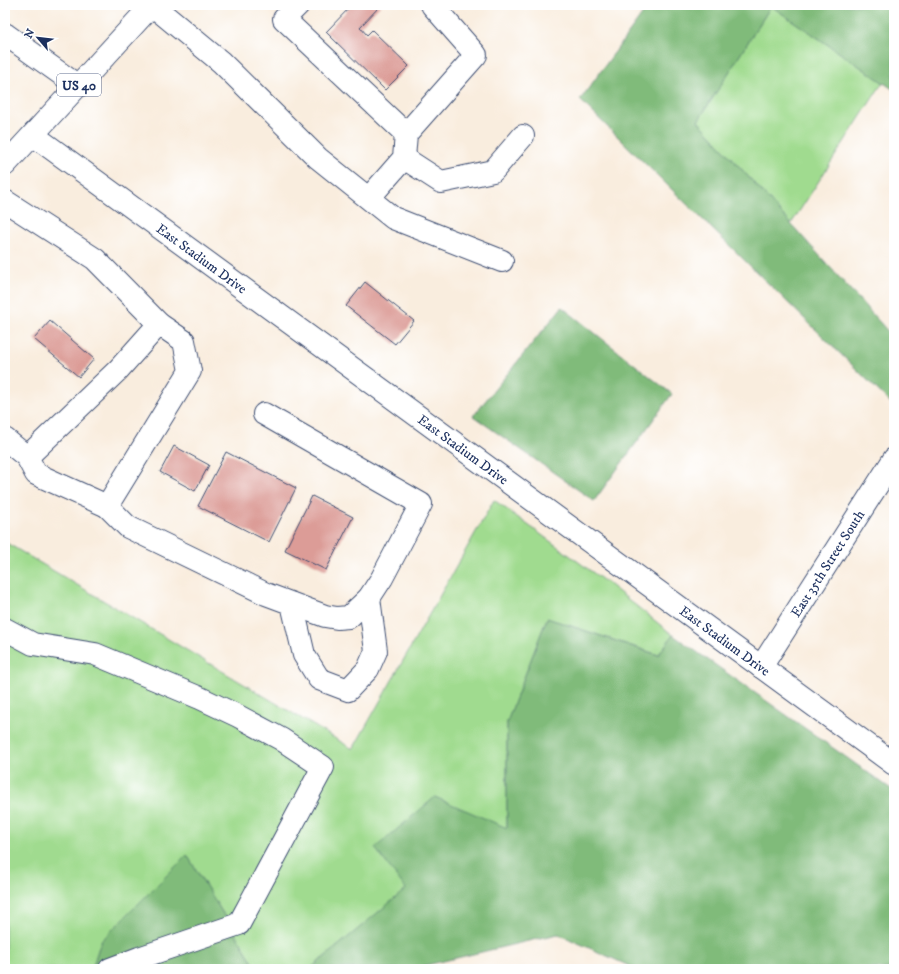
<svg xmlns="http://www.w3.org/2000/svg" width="899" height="974" font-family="'IM FELL DW Pica',serif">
  <rect width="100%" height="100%" fill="#fff"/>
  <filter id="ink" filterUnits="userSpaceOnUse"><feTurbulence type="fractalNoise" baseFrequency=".025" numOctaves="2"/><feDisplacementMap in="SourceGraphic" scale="8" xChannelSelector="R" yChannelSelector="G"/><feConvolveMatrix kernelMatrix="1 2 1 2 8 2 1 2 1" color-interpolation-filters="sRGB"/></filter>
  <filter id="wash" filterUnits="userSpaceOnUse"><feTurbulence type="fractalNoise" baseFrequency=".012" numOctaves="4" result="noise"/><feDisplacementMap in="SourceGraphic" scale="16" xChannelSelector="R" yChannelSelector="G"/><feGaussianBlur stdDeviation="0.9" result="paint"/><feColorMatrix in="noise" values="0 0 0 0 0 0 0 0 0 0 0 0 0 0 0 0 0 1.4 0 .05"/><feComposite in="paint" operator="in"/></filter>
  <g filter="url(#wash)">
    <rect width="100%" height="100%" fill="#f9edde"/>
    <path fill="#a0db8f" stroke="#5e8576" d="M 771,6 L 883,82 L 791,224 L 698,121 Z
      M 494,500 L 610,585 L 673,635 L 659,655 L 547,618 L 507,722 L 507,828 L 407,889 L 310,969 L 257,969 L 187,855 L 101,941 L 92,969 L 5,969 L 5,542 L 353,749 Z"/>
    <path fill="#80bb7a" stroke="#4e756c" d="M 649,5 L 894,5 L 894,90 L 771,6 L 698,121 L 894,338 L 894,406 L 580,100 Z
      M 562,307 L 672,394 L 594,501 L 473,416 Z
      M 547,618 L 658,655 L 673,635 L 894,791 L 894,969 L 636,969 L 558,934 L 410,969 L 310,969 L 406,889 L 375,848 L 435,797 L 507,828 L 507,722 Z
      M 187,855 L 257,969 L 92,969 L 101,941 Z"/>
    <g id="blocks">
      <path fill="#dc9c97" d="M 352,5 L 381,5 L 360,27 L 367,35 L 372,30 L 409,66 L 385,90 L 326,32 Z
        M 365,282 L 414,321 L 395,344 L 346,306 Z
        M 50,321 L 94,359 L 79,377 L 34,339 Z
        M 174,446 L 209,465 L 195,491 L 160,472 Z
        M 226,452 L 296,488 L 269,542 L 198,506 Z
        M 312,496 L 353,517 L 326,570 L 285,550 Z"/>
    </g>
  </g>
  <g filter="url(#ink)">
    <use href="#blocks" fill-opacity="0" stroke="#3c4c71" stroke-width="1"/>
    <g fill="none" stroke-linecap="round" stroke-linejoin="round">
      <defs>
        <g id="minor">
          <path d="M 152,5 L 221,62 L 318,158 L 393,218 L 502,261"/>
          <path d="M 298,5 L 284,19 L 406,134"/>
          <path d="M 5,34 L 78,86"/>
          <path d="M 404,158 L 441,182 L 493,171 L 523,136"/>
          <path d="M 369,198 L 404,158 L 406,134 L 476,55 L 432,5"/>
          <path d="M 5,201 L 95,259 L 159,324 L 184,341 L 190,371 L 107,506 L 128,527 L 266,594 L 325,616 L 337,618 L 349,617 L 369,598 L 382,578 L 421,504 L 264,414"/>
          <path d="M 5,439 L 27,457"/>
          <path d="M 107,506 L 36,474 L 27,457 L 118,370 L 159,324"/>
          <path d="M 292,604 L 304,655 L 319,679 L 348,690 L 368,669 L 376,651 L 369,598"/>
          <path d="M 5,629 L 33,644 L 95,654 L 200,698 L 238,716 L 281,739 L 323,767 L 239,924 L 139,958 L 110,969"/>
          <path id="s1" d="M 761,667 L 894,459"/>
        </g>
        <g id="major">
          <path id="s2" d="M 33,135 L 894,764"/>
          <path d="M 5,165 L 152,5"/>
        </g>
      </defs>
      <use href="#minor" stroke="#3c4c71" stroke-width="24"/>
      <use href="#major" stroke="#3c4c71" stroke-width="24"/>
      <use href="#minor" stroke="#fff" stroke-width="22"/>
      <use href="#major" stroke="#fff" stroke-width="22"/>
    </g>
  </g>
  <g text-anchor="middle" stroke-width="3.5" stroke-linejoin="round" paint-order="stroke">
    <rect fill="#fff" stroke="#5f6d8e" stroke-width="1" x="57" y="74" width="44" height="22" rx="3"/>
    <g font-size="13" font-weight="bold" fill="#1b2f5e">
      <text x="79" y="90">US 40</text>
    </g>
    <g font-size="14" fill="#1b2f5e" stroke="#fff">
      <text dy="5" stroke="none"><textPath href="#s2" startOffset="209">East Stadium Drive</textPath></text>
      <text dy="5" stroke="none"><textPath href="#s2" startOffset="533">East Stadium Drive</textPath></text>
      <text dy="5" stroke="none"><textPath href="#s1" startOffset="123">East 35th Street South</textPath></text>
      <text dy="5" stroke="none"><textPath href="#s2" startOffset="857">East Stadium Drive</textPath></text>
    </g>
  </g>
  <rect width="899" height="974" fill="none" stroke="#fff" stroke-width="20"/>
  <g transform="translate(38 38) rotate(298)" stroke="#ffffff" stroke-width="3" paint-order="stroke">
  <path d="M0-3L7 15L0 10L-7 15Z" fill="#1b2f5e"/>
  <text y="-6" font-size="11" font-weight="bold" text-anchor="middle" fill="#1b2f5e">N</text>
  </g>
</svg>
